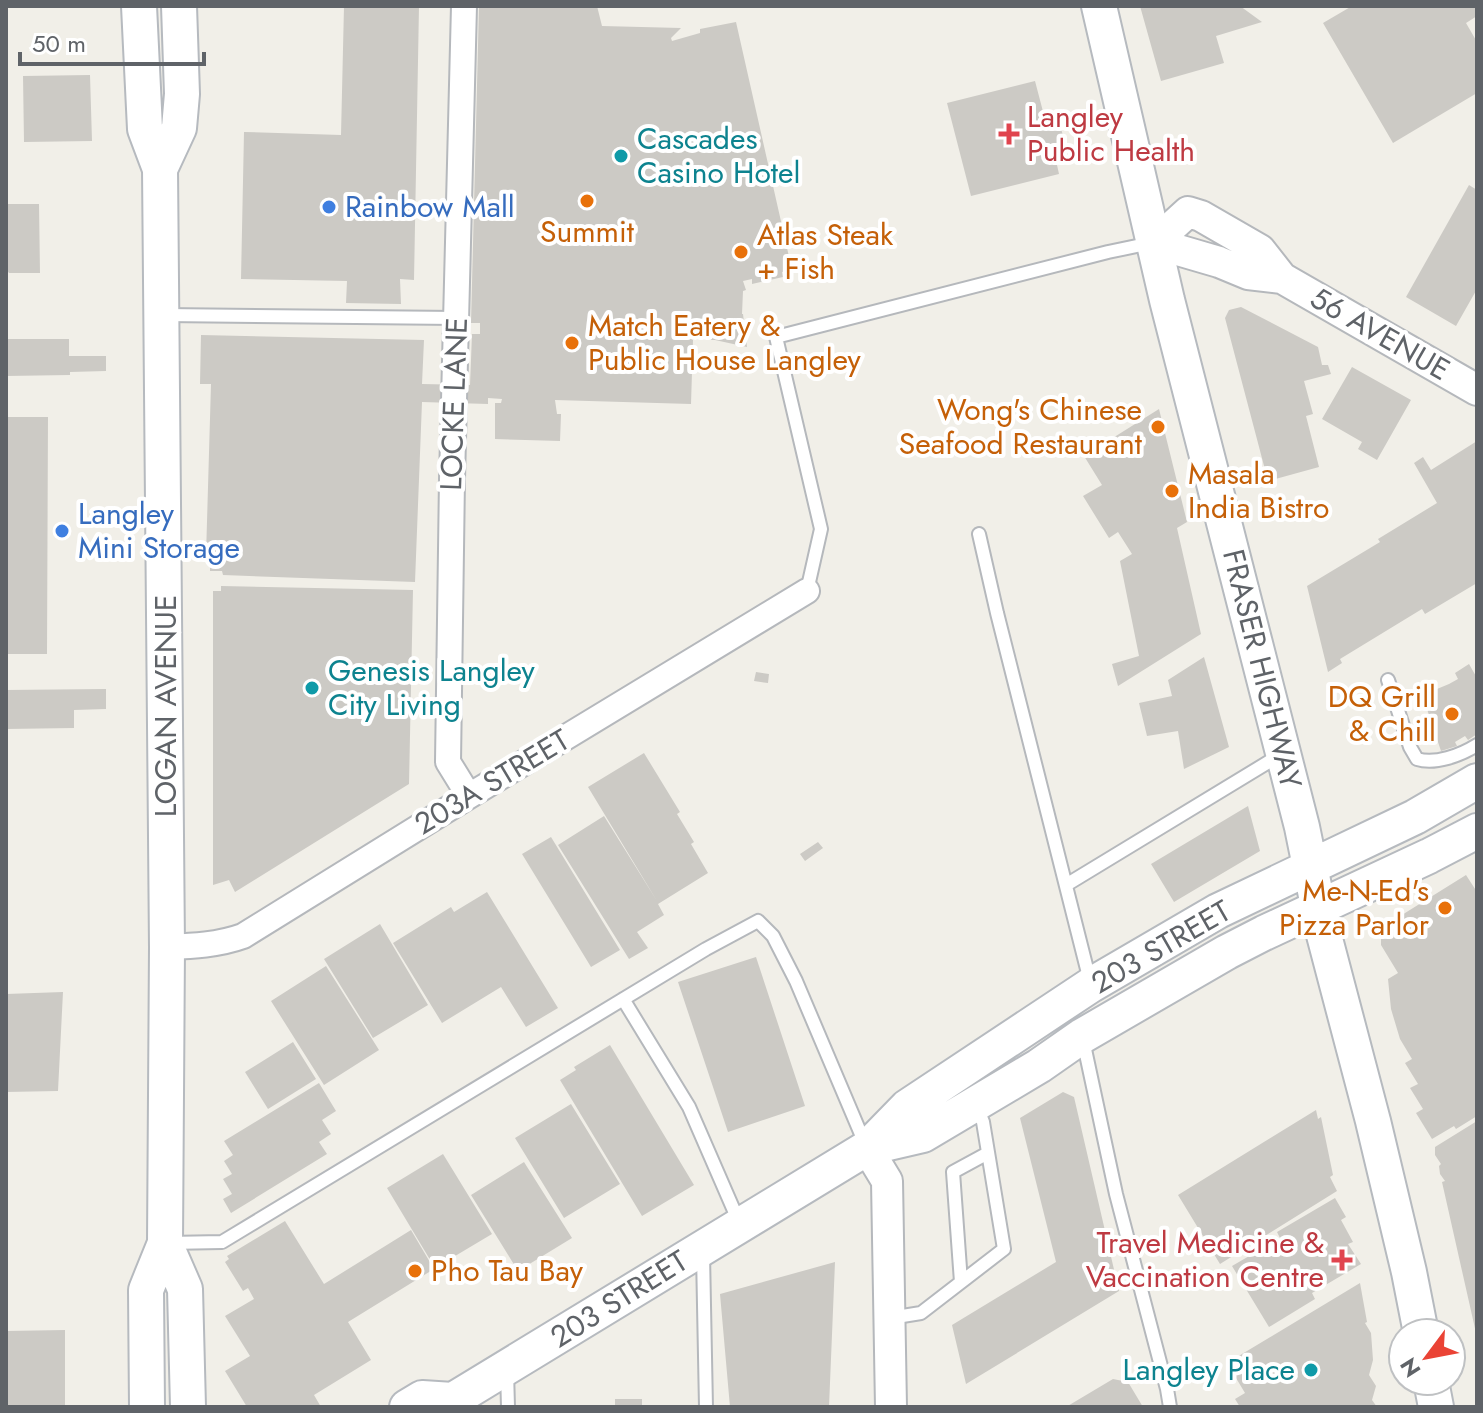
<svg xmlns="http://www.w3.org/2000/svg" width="1483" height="1413" font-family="Jost,sans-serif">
  <rect width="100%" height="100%" fill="#f1efe8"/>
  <path fill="#cccac5" d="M 344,6 L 419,6 L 414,280 L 400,279 L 401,304 L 346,303 L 347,281 L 241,279 L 244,132 L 341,135 Z
    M 479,6 L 597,6 L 602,26 L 681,28 L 671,38 L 672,41 L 700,33 L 700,29 L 736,22 L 792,270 L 782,272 L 783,277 L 752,284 L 752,279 L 743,281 L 746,290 L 743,291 L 742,314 L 743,314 L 747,347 L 715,340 L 693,340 L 691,404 L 555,400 L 557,414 L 561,414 L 560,441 L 495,439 L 495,403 L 501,403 L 502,399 L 488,398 L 488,404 L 422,402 L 415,582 L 223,575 L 222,571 L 210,571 L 210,556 L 206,556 L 211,384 L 200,384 L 201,335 L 424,340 L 422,384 L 470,385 L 472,334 L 480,334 L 480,323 L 471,323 Z
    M 1140,6 L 1240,6 L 1262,22 L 1216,36 L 1224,63 L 1161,81 Z
    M 1352,6 L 1477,6 L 1477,16 L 1466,23 L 1477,42 L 1477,93 L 1393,143 L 1323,23 Z
    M 90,75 L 92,141 L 24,142 L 23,76 Z
    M 1035,81 L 1046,123 L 1059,120 L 1065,144 L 1053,147 L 1059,174 L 971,196 L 947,103 Z
    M 1469,185 L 1477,190 L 1477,289 L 1456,326 L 1406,297 Z
    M 6,204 L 39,204 L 40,273 L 9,273 L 6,269 Z
    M 1241,307 L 1318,347 L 1322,365 L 1328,365 L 1331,374 L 1304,381 L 1313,414 L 1306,416 L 1319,467 L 1268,481 L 1225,318 L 1229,310 Z
    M 6,339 L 69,339 L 69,356 L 106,356 L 106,371 L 70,372 L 70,375 L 6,376 Z
    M 1352,367 L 1411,400 L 1377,460 L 1358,449 L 1362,442 L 1322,419 Z
    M 1159,409 L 1187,522 L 1177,528 L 1201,634 L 1118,686 L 1112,664 L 1139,656 L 1120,561 L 1132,554 L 1118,532 L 1109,538 L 1083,496 L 1102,485 L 1084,456 Z
    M 6,417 L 48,417 L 47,654 L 6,654 Z
    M 1477,441 L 1477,583 L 1425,614 L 1422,609 L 1340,659 L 1342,663 L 1328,672 L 1307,586 L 1380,542 L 1378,539 L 1437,503 L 1414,463 L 1423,457 L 1431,470 Z
    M 221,586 L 413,590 L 409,784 L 235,892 L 229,880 L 213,885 L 213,591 L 221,591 Z
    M 1204,657 L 1229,747 L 1184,769 L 1178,731 L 1147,736 L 1139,703 L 1172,696 L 1168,680 Z
    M 1469,664 L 1477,678 L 1477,734 L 1468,740 L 1465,736 L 1455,742 L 1457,746 L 1441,751 L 1420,688 L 1436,683 L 1437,689 L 1449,684 L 1458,679 L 1455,673 Z
    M 756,672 L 769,674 L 768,683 L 754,681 Z
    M 106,689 L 106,709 L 74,710 L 74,728 L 6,729 L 6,690 Z
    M 644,753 L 680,812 L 677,814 L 694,842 L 691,844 L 708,873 L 658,904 L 664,915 L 637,932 L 648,948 L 629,959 L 558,845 L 604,816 L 657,901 L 588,787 Z
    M 1248,806 L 1260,851 L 1174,902 L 1151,864 Z
    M 551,837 L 620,950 L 591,967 L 522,854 Z
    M 818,842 L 823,848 L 805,861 L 800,854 Z
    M 1466,875 L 1477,892 L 1477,1116 L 1456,1129 L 1454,1126 L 1432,1139 L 1416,1113 L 1423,1109 L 1410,1088 L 1418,1084 L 1405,1063 L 1412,1059 L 1400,1039 L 1391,1009 L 1388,979 L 1398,973 L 1381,945 L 1381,928 Z
    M 487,892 L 558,1008 L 526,1027 L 501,987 L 442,1023 L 393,943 L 451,907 L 454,912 Z
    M 380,924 L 428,1005 L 373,1038 L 324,959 Z
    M 756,957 L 805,1106 L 728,1132 L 678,982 Z
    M 326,966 L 379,1050 L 324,1085 L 271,1001 Z
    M 63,992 L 58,1091 L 6,1092 L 6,994 Z
    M 293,1042 L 316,1079 L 268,1109 L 245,1072 Z
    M 610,1045 L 694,1185 L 642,1216 L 560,1080 L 576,1070 L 574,1067 Z
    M 319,1083 L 336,1111 L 322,1120 L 331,1134 L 319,1142 L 327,1154 L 231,1213 L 223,1199 L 232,1194 L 223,1179 L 232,1174 L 224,1161 L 233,1155 L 224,1141 Z
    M 1063,1092 L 1074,1097 L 1119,1291 L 966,1384 L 952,1325 L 1056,1262 L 1020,1118 Z
    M 571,1104 L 620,1184 L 564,1218 L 515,1138 Z
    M 1316,1110 L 1318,1119 L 1321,1117 L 1333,1175 L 1330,1177 L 1337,1191 L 1220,1264 L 1178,1195 Z
    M 1477,1121 L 1477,1333 L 1476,1333 L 1442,1182 L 1445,1181 L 1440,1174 L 1439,1166 L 1441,1164 L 1435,1155 L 1435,1147 Z
    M 443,1154 L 492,1234 L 435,1268 L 387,1188 Z
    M 524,1162 L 572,1238 L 518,1271 L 471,1195 Z
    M 1335,1198 L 1346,1217 L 1341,1220 L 1353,1242 L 1348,1244 L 1361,1264 L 1312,1293 L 1315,1299 L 1269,1327 L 1232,1266 L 1280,1238 L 1277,1232 Z
    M 285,1221 L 324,1284 L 411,1230 L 434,1269 L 348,1322 L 371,1360 L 314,1395 L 321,1407 L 247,1407 L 225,1371 L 250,1356 L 225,1316 L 254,1299 L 248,1288 L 243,1291 L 225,1262 L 229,1259 L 227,1256 Z
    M 835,1262 L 829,1407 L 730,1407 L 720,1294 Z
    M 1360,1283 L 1367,1322 L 1365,1323 L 1371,1333 L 1373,1360 L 1369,1375 L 1376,1386 L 1372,1400 L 1377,1407 L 1240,1407 L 1235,1399 L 1245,1393 L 1227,1363 Z
    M 65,1330 L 65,1407 L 6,1407 L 6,1331 Z
    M 1113,1379 L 1128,1382 L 1143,1407 L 1066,1407 Z
    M 615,1399 L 642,1399 L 642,1407 L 615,1407 Z"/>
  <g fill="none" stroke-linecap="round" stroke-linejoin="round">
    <defs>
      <path id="service" d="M 164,315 L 457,318
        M 979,534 L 997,613 L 1090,981
        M 807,591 L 821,529 L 776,337 L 1108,252 L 1151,243
        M 1388,680 L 1410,747 L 1417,759 C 1435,765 1461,755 1477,745
        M 1066,885 L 1280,755
        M 623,999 L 689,1107 L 739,1222
        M 1083,1040 L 1116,1194 L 1167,1389 L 1170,1407
        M 168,1243 L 222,1242 L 706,949 L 758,921 L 773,936 L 796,981 L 866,1146
        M 703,1254 L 706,1407
        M 961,1282 L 953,1172 L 988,1153
        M 890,1318 L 921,1313 L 1004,1249 L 983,1122 L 977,1107
        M 507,1371 L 508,1407"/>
      <path id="minor" d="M 464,6 L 452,479 L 448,762 L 469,796
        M 167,947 C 193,946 218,945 243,936 L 469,796 L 807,591"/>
      <path id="tertiary" d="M 1154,243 L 1188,212 L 1201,216 L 1260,250 L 1282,278 L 1477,390
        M 1154,243 L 1219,262 L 1248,274 L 1282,278
        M 867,1148 L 887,1181 L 891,1407"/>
      <path id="secondary" d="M 139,6 L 145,129 L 160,169 L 167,947 L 165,1243 L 146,1290 L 147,1407
        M 1099,6 L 1167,300 L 1302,827 L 1324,935 L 1373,1121 L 1409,1272 L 1421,1333
        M 160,169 L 179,128 L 182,94 L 179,6
        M 867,1148 L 923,1135 L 1039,1066 L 1082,1036 L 1227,952 L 1264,933 L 1429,856 L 1477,831
        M 165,1243 L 185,1289 L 188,1407
        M 1431,1381 L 1436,1407
        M 407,1407 L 422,1398 L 453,1400 L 867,1148 L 907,1107 L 1091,985 L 1218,911 L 1415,817 L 1477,781"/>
    </defs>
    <use href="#service" stroke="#b5b8bc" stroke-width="16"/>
    <use href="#minor" stroke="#b5b8bc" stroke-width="28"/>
    <use href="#tertiary" stroke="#b5b8bc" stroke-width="34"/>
    <use href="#secondary" stroke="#b6babf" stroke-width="38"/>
    <use href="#service" stroke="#fff" stroke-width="12"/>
    <use href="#minor" stroke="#fff" stroke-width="24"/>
    <use href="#tertiary" stroke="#fff" stroke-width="30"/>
    <use href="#secondary" stroke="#fff" stroke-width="34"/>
  </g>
  <g fill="#e0444e" stroke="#fff" stroke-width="3">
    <path d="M1005 122h8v8h8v8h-8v8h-8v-8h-8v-8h8z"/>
    <path d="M1338 1248h8v8h8v8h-8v8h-8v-8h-8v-8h8z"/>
  </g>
  <g fill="#0f9aa8" stroke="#fff" stroke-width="3">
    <circle cx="621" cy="156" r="8"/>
    <circle cx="312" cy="688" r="8"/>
    <circle cx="1311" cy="1370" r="8"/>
  </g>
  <g fill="#e8710a" stroke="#fff" stroke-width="3">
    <circle cx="587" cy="201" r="8"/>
    <circle cx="741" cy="252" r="8"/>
    <circle cx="572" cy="343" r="8"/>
    <circle cx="1158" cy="427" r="8"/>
    <circle cx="1172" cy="491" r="8"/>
    <circle cx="1452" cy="714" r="8"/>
    <circle cx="1445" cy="908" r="8"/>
    <circle cx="415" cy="1271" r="8"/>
  </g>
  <g fill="#3f7fe0" stroke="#fff" stroke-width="3">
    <circle cx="329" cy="207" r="8"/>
    <circle cx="62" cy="531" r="8"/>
  </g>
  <g text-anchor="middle" stroke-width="8" stroke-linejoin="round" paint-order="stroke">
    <g font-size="30" fill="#be3a42" stroke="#fff" text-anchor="start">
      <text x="1027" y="127">Langley<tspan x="1027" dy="34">Public Health</tspan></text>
      <text x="1324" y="1253" text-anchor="end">Travel Medicine &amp;<tspan x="1324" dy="34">Vaccination Centre</tspan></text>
    </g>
    <g font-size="30" fill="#0d838f" stroke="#fff" text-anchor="start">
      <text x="637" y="149">Cascades<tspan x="637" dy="34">Casino Hotel</tspan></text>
      <text x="328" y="681">Genesis Langley<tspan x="328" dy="34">City Living</tspan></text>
      <text x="1295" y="1380" text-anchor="end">Langley Place</text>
    </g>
    <g font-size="30" fill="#366cbe" stroke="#fff" text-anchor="start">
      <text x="345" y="217">Rainbow Mall</text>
      <text x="78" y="524">Langley<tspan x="78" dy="34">Mini Storage</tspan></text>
    </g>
    <g font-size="30" fill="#c56008" stroke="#fff" text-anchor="start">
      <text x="587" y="242" text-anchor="middle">Summit</text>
      <text x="757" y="245">Atlas Steak<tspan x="757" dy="34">+ Fish</tspan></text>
      <text x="588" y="336">Match Eatery &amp;<tspan x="588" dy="34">Public House Langley</tspan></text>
      <text x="1142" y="420" text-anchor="end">Wong's Chinese<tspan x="1142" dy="34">Seafood Restaurant</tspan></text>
      <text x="1188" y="484">Masala<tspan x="1188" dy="34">India Bistro</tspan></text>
      <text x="1436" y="707" text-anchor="end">DQ Grill<tspan x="1436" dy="34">&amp; Chill</tspan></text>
      <text x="1429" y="901" text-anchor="end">Me-N-Ed's<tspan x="1429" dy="34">Pizza Parlor</tspan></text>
      <text x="431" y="1281">Pho Tau Bay</text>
    </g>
    <g font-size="30" fill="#5f6368" stroke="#fff">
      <text transform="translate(1380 334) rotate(30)" y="10">56 AVENUE</text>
      <text transform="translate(454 404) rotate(-88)" y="10">LOCKE LANE</text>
      <text transform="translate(1262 669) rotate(76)" y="10">FRASER HIGHWAY</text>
      <text transform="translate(166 706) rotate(-90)" y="10">LOGAN AVENUE</text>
      <text transform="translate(492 782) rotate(-31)" y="10">203A STREET</text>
      <text transform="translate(1161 947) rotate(-30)" y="10">203 STREET</text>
      <text transform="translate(619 1299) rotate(-32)" y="10">203 STREET</text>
    </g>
  </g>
  <rect width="1483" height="1413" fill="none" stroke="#5f6368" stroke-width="16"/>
  <g transform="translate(1427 1357) rotate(238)"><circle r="38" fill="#ffffff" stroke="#bfc1c3" stroke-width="2"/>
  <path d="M0-6L14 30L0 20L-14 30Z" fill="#ea4335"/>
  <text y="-12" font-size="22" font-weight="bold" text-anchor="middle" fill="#5f6368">N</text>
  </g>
  <path d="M20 52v12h184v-12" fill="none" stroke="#5f6368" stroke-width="4"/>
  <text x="32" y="52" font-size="24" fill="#5f6368" stroke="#ffffff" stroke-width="6" paint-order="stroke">50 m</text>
</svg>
